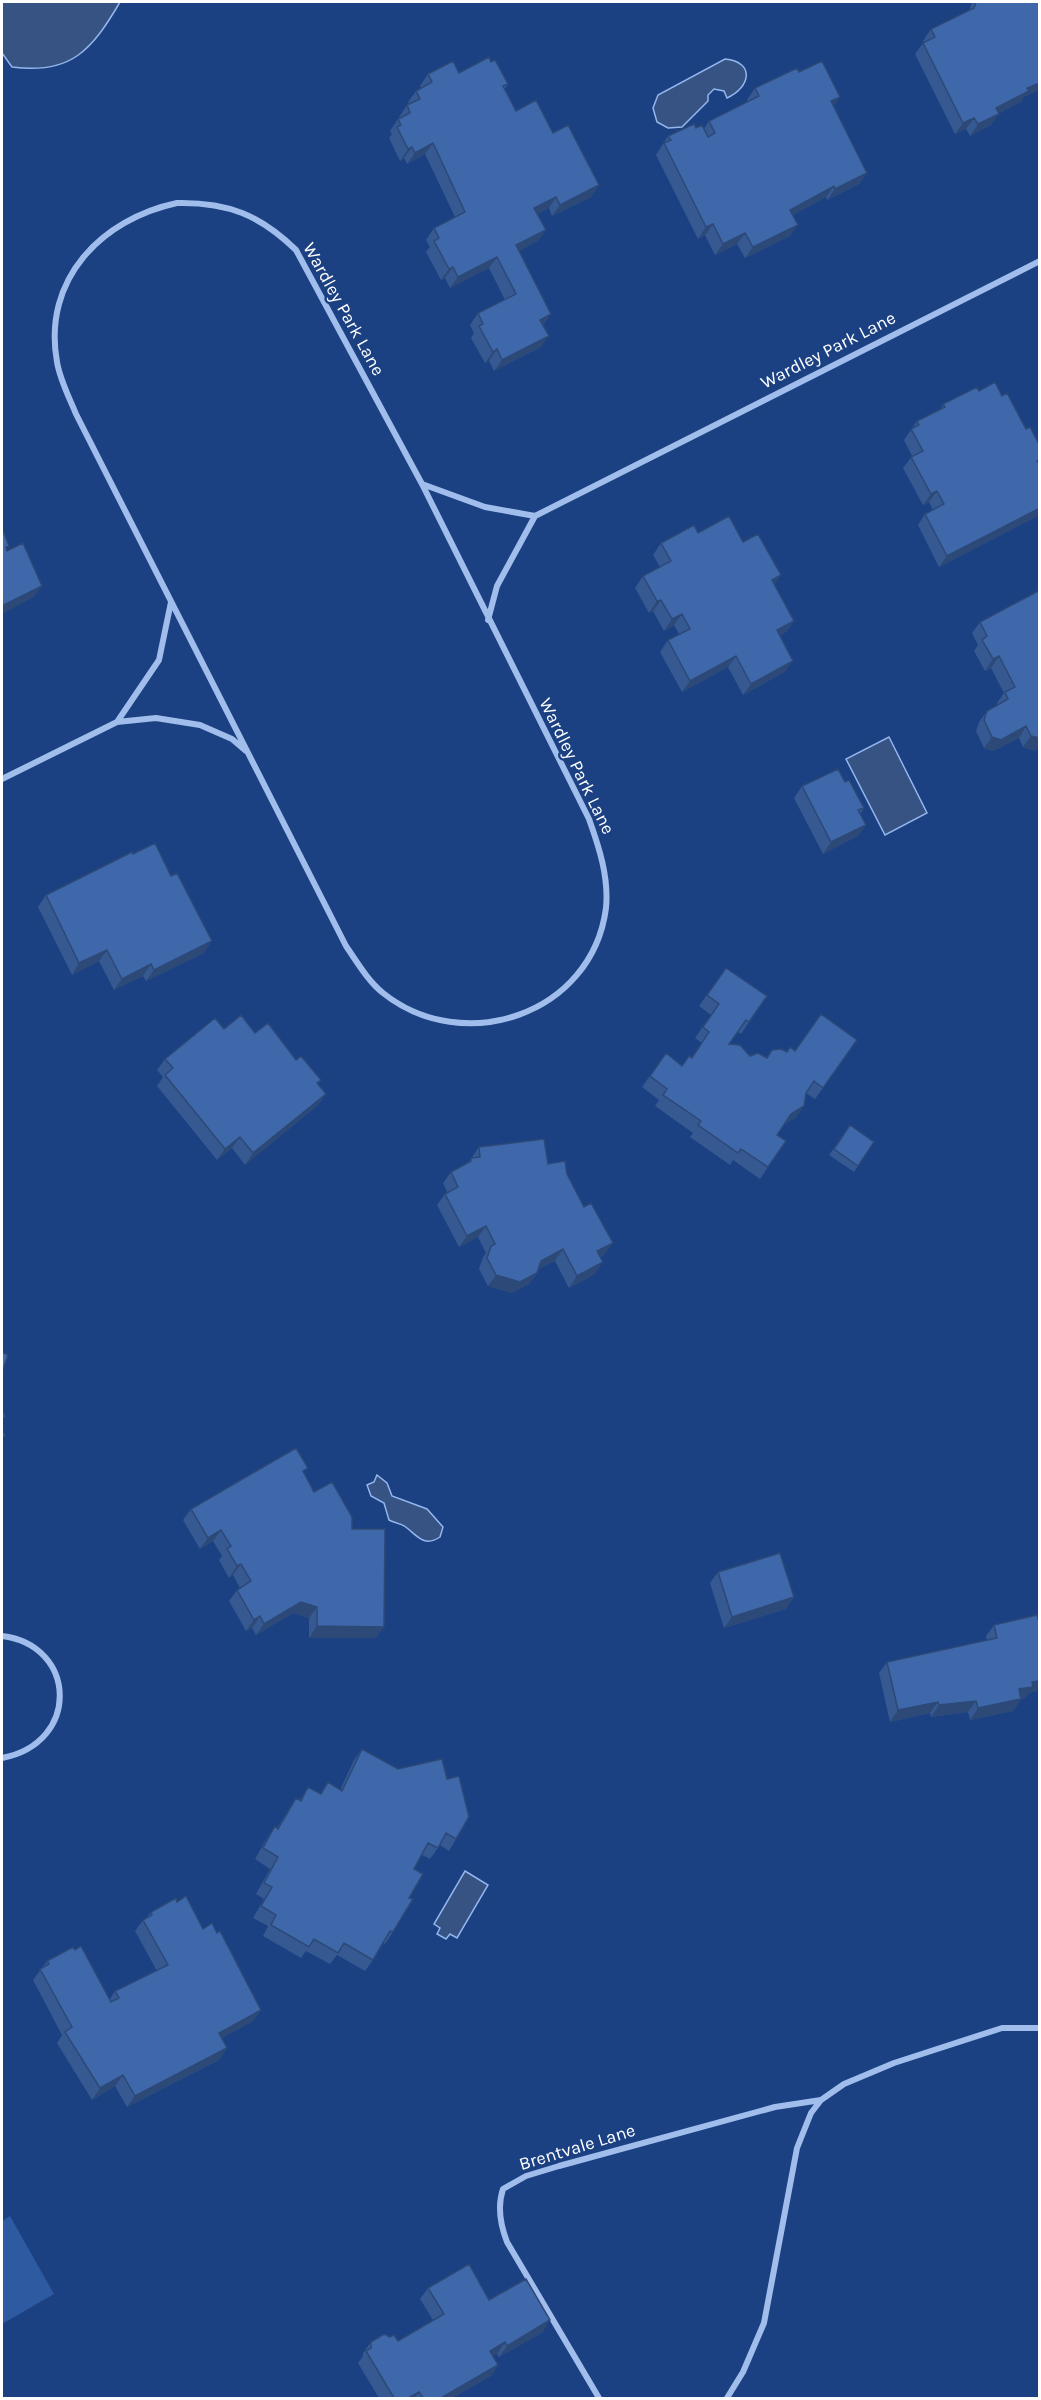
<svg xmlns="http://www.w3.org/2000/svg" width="1041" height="2400" font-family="Karla,sans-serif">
  <rect width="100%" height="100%" fill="#1b4183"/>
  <path fill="#2e5aa2" d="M 10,2216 L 54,2294 L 2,2324 L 2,2221 Z"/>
  <path fill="#375384" stroke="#93b6ed" stroke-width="1.5" d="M 2,2 L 120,2 C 92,50 71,75 12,67 L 2,53 Z
    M 725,59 C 756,62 750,88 727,98 L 724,91 L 714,89 L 708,95 L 708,101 L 682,127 L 668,128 L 657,122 L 653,108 L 658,95 Z
    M 889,737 L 927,813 L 885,835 L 846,759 Z
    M 377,1475 L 387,1483 L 392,1496 L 427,1509 L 443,1527 L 440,1537 C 425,1547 418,1537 407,1528 C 402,1523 394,1523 389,1520 L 384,1503 L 371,1496 L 367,1485 L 374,1482 Z
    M 465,1871 L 488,1885 L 457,1938 L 450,1934 L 446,1939 L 437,1934 L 440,1928 L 434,1924 Z"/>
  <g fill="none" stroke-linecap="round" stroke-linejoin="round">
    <path stroke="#a0bdeb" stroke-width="6" d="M 177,203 C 228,202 260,215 296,250 L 422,484 L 589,819 C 599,847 609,877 606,908 C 592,1015 463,1057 383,993 C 368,981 357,962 346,946 L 76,414 C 69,397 60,380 57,362 C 42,279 102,219 177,203 Z
      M 422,484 L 485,507 L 535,516
      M 488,620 L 497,586 L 535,516 L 1040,261
      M 117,722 L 159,660 L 171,602
      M 2,779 L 117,722 L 156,718 L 200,725 L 232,739 L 246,751
      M 2,1636 C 77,1645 81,1743 2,1758
      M 599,2398 L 507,2242 C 500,2224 497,2207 503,2189 L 526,2176 L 559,2166 L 775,2107 L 821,2100
      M 727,2398 L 743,2372 L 764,2323 L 797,2148 L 811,2113 L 821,2100 L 844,2084 L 894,2063 L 1002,2028 L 1040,2028"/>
  </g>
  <path fill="#365992" d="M 972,2 L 1040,2 L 1024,97 L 1021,102 L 998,114 L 991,125 L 970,136 L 966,129 L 955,134 L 915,54 L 924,42 L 923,41 L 931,29 L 969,11 Z
    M 491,62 L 508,84 L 505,89 L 516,111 L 553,133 L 599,185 L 591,197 L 552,216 L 549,208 L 538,214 L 546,230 L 538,241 L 519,251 L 543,325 L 541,347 L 494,371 L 489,361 L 485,363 L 471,338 L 474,333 L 470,325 L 478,313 L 505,300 L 489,268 L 450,288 L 445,278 L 441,280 L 426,252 L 430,247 L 426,240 L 434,228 L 455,217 L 425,154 L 407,164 L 404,158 L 400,161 L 389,138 L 392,134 L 390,131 L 398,119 L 400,118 L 399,117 L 407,105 L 409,104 L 408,102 L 416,91 L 421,88 L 420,86 L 428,74 L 459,73 Z
    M 799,72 L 834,106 L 867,173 L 859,184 L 827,200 L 826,197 L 793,215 L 790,236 L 745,258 L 737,244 L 715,255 L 705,235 L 698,239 L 656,155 L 668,136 L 696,128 L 704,129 L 709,121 L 748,102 L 747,100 L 755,88 Z
    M 979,391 L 1002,396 L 1026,429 L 1040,446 L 1040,515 L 939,567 L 918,525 L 925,514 L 933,510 L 929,502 L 923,505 L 903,468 L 912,456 L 904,440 L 917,421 L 940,410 L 943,404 Z
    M 698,533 L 743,542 L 774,585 L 794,621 L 786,632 L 779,636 L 785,672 L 743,695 L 728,667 L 682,692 L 660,652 L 668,640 L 679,634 L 674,625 L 664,631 L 653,611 L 649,613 L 635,588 L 643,576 L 660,567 L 653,555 L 661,543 Z
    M 1040,590 L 1040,748 L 1035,751 L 1023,747 L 1019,738 L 993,751 L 984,748 L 976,731 L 979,722 L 987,711 L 998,705 L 997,703 L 1004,693 L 991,668 L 985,671 L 974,651 L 978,645 L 972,633 L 980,622 Z
    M 845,782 L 864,808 L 860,814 L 866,825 L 858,836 L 823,854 L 794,798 L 802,786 Z
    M 133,854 L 204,953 L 146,981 L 143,976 L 114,990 L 99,961 L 72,975 L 38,907 L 46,895 Z
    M 726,968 L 767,996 L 741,1034 L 738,1032 L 729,1044 L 750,1056 L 766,1058 L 787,1052 L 857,1040 L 815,1099 L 806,1093 L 804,1106 L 796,1117 L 784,1125 L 777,1135 L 786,1141 L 760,1179 L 733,1160 L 730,1165 L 690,1137 L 693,1133 L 655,1106 L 659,1100 L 642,1087 L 666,1053 L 682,1066 L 691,1058 L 702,1043 L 695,1038 L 711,1015 L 699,1006 Z
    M 224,1029 L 255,1033 L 296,1060 L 321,1080 L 318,1084 L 326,1094 L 318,1105 L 245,1165 L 232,1148 L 217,1160 L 157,1086 L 163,1077 L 157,1070 L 165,1059 Z
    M 850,1125 L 874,1142 L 854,1172 L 829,1155 Z
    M 479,1147 L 548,1164 L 567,1174 L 605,1254 L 600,1257 L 595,1274 L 569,1288 L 555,1261 L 538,1269 L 537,1273 L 529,1284 L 512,1293 L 488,1286 L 479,1269 L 483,1257 L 486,1253 L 478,1237 L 459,1247 L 437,1205 L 445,1194 L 447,1192 L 443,1183 L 451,1172 L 468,1163 Z
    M 304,1473 L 314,1492 L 352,1529 L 376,1638 L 309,1638 L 309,1618 L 293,1613 L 256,1635 L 252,1628 L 246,1631 L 229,1601 L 237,1590 L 240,1588 L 233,1575 L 229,1578 L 219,1560 L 222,1556 L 213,1541 L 200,1549 L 183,1520 L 191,1509 Z
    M 718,1572 L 794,1597 L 786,1609 L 724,1628 L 710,1583 Z
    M 994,1625 L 1040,1626 L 1040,1690 L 1029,1693 L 1025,1698 L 1021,1699 L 1013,1711 L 970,1720 L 968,1712 L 931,1717 L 930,1713 L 890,1722 L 879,1673 L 887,1662 L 987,1640 L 986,1636 Z
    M 362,1749 L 456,1839 L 449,1851 L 440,1845 L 430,1859 L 422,1855 L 414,1869 L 409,1898 L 393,1932 L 385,1944 L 383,1943 L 373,1960 L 365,1971 L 337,1955 L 330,1964 L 306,1951 L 301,1958 L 263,1936 L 268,1926 L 253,1918 L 264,1899 L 256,1894 L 270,1869 L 255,1859 L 267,1838 L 275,1826 L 277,1828 L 296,1798 L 300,1800 L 308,1787 L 320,1794 L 328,1782 L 340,1790 L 354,1760 Z
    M 177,1902 L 203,1929 L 217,1933 L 261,2010 L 253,2021 L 222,2038 L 227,2048 L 219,2060 L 127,2107 L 115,2086 L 92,2100 L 57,2043 L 62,2035 L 33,1980 L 47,1961 L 75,1950 L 110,1999 L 115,1991 L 157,1971 L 135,1931 L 143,1920 L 146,1918 L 151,1912 Z
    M 428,2288 L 489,2300 L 543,2332 L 499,2357 L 497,2354 L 493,2356 L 498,2365 L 491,2376 L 452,2398 L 379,2398 L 358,2363 L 363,2356 L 363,2353 L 371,2342 L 398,2341 L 433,2320 L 420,2299 Z"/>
  <path fill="#2c4977" d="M 1040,83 L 1040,90 L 1024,97 L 1021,102 L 988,119 L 996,108 L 1027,88 Z
    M 840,97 L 832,109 L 831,101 Z
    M 999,114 L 991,125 L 970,136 L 978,124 Z
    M 974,118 L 966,129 L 955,134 L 963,123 Z
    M 433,143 L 425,154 L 407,164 L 415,153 Z
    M 412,147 L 404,158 L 400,161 L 408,149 Z
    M 867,173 L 859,184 L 827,200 L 835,189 Z
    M 599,185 L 591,197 L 552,216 L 560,205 Z
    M 834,186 L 826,197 L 782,221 L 790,210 Z
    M 556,197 L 549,208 L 527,220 L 534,208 Z
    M 713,224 L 705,235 L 698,239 L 706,227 Z
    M 798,225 L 790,236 L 745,258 L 753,247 Z
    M 546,230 L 538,241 L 508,257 L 516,245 Z
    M 745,233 L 737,244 L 715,255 L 723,244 Z
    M 497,257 L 489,268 L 450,288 L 458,277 Z
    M 453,267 L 445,278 L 441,280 L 449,269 Z
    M 551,314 L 543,326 L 540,320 Z
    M 549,336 L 541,347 L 494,371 L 502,360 Z
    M 497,349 L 489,361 L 485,363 L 493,352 Z
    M 937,491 L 929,502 L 923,505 L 931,494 Z
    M 1040,508 L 1040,515 L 939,567 L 947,556 Z
    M 781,575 L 773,587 L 772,580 Z
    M 42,586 L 34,597 L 2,614 L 2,606 Z
    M 661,600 L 653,611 L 649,613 L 657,601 Z
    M 682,614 L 674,625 L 664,631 L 672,619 Z
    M 794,621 L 786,632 L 769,641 L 777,630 Z
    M 736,656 L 728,667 L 682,692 L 690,681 Z
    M 999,656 L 991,668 L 985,671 L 993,659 Z
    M 793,661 L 785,672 L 743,695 L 751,684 Z
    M 1026,726 L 1019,738 L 993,751 L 984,748 L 992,737 Z
    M 1031,736 L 1040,738 L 1040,748 L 1035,751 L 1023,747 Z
    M 866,825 L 858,836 L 823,854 L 831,842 Z
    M 212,941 L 204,953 L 146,981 L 154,970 Z
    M 107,950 L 99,961 L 72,975 L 79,963 Z
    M 151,964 L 143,976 L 114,990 L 122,979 Z
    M 326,1094 L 318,1105 L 245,1165 L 253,1153 Z
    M 804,1106 L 796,1117 L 783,1125 L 791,1114 Z
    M 240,1137 L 232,1148 L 217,1160 L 225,1149 Z
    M 486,1226 L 478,1237 L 459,1247 L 467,1236 Z
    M 613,1243 L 605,1254 L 589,1262 L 597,1251 Z
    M 563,1249 L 555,1261 L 533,1272 L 541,1261 Z
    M 603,1262 L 595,1274 L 569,1288 L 577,1276 Z
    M 537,1273 L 529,1284 L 512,1293 L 488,1286 L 496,1275 Z
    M 221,1530 L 213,1541 L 200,1549 L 208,1538 Z
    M 241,1564 L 233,1575 L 229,1578 L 237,1566 Z
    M 794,1597 L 786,1609 L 724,1628 L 732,1617 Z
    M 301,1602 L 317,1607 L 309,1618 L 293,1613 L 256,1635 L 264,1624 Z
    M 260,1616 L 252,1628 L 246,1631 L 254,1620 Z
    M 317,1626 L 384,1627 L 376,1638 L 309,1638 Z
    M 1040,1681 L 1040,1690 L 1029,1693 L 1025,1698 L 1011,1701 L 1019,1689 L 1032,1682 Z
    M 1021,1699 L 1013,1711 L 970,1720 L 978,1708 Z
    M 976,1701 L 968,1712 L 931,1717 L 939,1705 Z
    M 938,1702 L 930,1713 L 890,1722 L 898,1710 Z
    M 261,2010 L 253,2021 L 211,2044 L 219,2033 Z
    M 227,2048 L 219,2060 L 127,2107 L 135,2096 Z
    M 123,2075 L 115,2086 L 92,2100 L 100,2088 Z
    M 550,2320 L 543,2332 L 499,2357 L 507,2346 Z
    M 505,2342 L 497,2354 L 482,2362 L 490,2351 Z
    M 498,2365 L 491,2376 L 452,2398 L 441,2398 Z
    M 419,2392 L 415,2398 L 408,2398 Z"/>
  <path fill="#3f68aa" stroke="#2c4977" stroke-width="1.5" d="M 976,2 L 1040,2 L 1040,83 L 1027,88 L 1029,91 L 996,108 L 999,114 L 978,124 L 974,118 L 963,123 L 923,43 L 935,37 L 931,29 L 974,8 Z
    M 489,57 L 491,62 L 495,60 L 508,84 L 503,86 L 516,111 L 536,100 L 553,133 L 568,125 L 599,185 L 560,205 L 556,197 L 534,208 L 546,230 L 516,245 L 551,314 L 540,320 L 549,336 L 502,360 L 497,349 L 493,352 L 479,326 L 483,324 L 478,313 L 516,294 L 497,257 L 458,277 L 453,267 L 449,269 L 434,241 L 439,238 L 434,228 L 465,212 L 433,143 L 415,153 L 412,147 L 408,149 L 397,127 L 401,125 L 398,119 L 410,113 L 407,105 L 420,99 L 416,91 L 432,82 L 428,74 L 453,61 L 459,73 Z
    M 822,61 L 840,97 L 831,101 L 867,173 L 835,189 L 834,186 L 790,210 L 798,225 L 753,247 L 745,233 L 723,244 L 713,224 L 706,227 L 664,143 L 671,140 L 668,136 L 694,124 L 696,128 L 702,125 L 708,137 L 715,133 L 709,121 L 759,96 L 755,88 L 797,68 L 799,72 Z
    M 995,382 L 1002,396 L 1007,393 L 1026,429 L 1030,427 L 1040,446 L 1040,459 L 1037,461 L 1040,465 L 1040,508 L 947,556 L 925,514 L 944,504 L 937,491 L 931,494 L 911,457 L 923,451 L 911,429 L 919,425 L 917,421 L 945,407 L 943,404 L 977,387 L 979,391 Z
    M 729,516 L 743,542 L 758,534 L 781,575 L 772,580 L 794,621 L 777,630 L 793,661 L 751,684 L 736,656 L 690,681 L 668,640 L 690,629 L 682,614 L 672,619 L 661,600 L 657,601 L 643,576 L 671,561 L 661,543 L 694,525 L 698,533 Z
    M 2,528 L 9,546 L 6,547 L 7,551 L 23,543 L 42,586 L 2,606 Z
    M 1040,590 L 1040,738 L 1031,736 L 1026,726 L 1001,740 L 992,737 L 984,720 L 987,711 L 1008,699 L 1005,692 L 1015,687 L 999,656 L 993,659 L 982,640 L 987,636 L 980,622 Z
    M 838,769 L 845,782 L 849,780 L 864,808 L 858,810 L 866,825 L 831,842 L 802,786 Z
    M 155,843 L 171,876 L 177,873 L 212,941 L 154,970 L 151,964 L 122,979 L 107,950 L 79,963 L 46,895 L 132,852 L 133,854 Z
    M 726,968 L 767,996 L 749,1022 L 746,1020 L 729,1044 L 740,1045 L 750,1056 L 758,1053 L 767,1058 L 772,1050 L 781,1049 L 787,1052 L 790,1047 L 795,1051 L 821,1014 L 857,1040 L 823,1088 L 814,1081 L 806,1093 L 804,1106 L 791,1114 L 777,1135 L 786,1141 L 768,1167 L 741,1149 L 738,1153 L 698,1125 L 701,1121 L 663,1095 L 667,1089 L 650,1076 L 666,1053 L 682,1066 L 689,1056 L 692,1058 L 709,1032 L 703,1027 L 719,1004 L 707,995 Z
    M 241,1015 L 255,1033 L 268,1023 L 296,1060 L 301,1056 L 321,1080 L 317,1083 L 326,1094 L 253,1153 L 240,1137 L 225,1149 L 165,1075 L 173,1068 L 165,1059 L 215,1018 L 224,1029 Z
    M 850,1125 L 874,1142 L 858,1166 L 834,1149 Z
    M 544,1139 L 548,1164 L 565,1161 L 567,1174 L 584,1207 L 591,1203 L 613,1243 L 597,1251 L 603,1262 L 577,1276 L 563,1249 L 541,1261 L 537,1273 L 520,1282 L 496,1275 L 487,1258 L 491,1246 L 495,1244 L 486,1226 L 467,1236 L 445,1194 L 458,1187 L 451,1172 L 471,1161 L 471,1158 L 480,1157 L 479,1147 Z
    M 2,1352 L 8,1355 L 2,1372 Z
    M 2,1410 L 5,1417 L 2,1418 Z
    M 2,1429 L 5,1436 L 2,1437 Z
    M 296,1448 L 308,1468 L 303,1471 L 314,1492 L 332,1482 L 352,1517 L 352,1529 L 385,1529 L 384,1627 L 317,1626 L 317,1607 L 301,1602 L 264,1624 L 260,1616 L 254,1620 L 237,1590 L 251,1581 L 241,1564 L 237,1566 L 227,1549 L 231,1546 L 221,1530 L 208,1538 L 191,1509 Z
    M 780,1553 L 794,1597 L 732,1617 L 718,1572 Z
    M 1037,1615 L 1040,1626 L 1040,1681 L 1032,1682 L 1033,1687 L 1019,1689 L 1021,1699 L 978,1708 L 976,1701 L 939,1705 L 938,1702 L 898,1710 L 887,1662 L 997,1638 L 994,1625 Z
    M 362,1749 L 398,1769 L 442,1759 L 447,1779 L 459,1776 L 469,1817 L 456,1839 L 446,1833 L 438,1848 L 428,1843 L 414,1869 L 423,1874 L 409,1898 L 413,1899 L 393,1932 L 390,1931 L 373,1960 L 344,1943 L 338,1953 L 314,1939 L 309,1947 L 271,1925 L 276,1915 L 261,1906 L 272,1887 L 264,1883 L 278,1857 L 263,1848 L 275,1826 L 278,1829 L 296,1798 L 301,1801 L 308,1787 L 321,1794 L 328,1782 L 342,1791 Z
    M 186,1896 L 203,1929 L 212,1923 L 217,1933 L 220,1931 L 261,2010 L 219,2033 L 227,2048 L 135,2096 L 123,2075 L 100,2088 L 65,2032 L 72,2027 L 40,1969 L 49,1964 L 47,1961 L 73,1947 L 75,1950 L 81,1946 L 111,2002 L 119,1998 L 115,1991 L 168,1965 L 143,1920 L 152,1915 L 151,1912 L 176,1898 L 177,1902 Z
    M 469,2264 L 489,2300 L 526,2279 L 550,2320 L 507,2346 L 505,2342 L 490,2351 L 498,2365 L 441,2398 L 423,2398 L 419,2392 L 408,2398 L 394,2398 L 366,2351 L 371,2348 L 371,2342 L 384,2334 L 390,2337 L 394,2335 L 398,2341 L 444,2314 L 428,2288 Z"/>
  <g text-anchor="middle" stroke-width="5" stroke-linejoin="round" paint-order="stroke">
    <g font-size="18" fill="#fff" stroke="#1b4183">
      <text transform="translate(344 309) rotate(61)" y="6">Wardley Park Lane</text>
      <text transform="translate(828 350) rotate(-27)" y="6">Wardley Park Lane</text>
      <text transform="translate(577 766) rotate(64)" y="6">Wardley Park Lane</text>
      <text transform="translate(577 2147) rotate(-17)" y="6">Brentvale Lane</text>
    </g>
  </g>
  <rect width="1041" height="2400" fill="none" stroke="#ffffff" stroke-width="6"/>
</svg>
